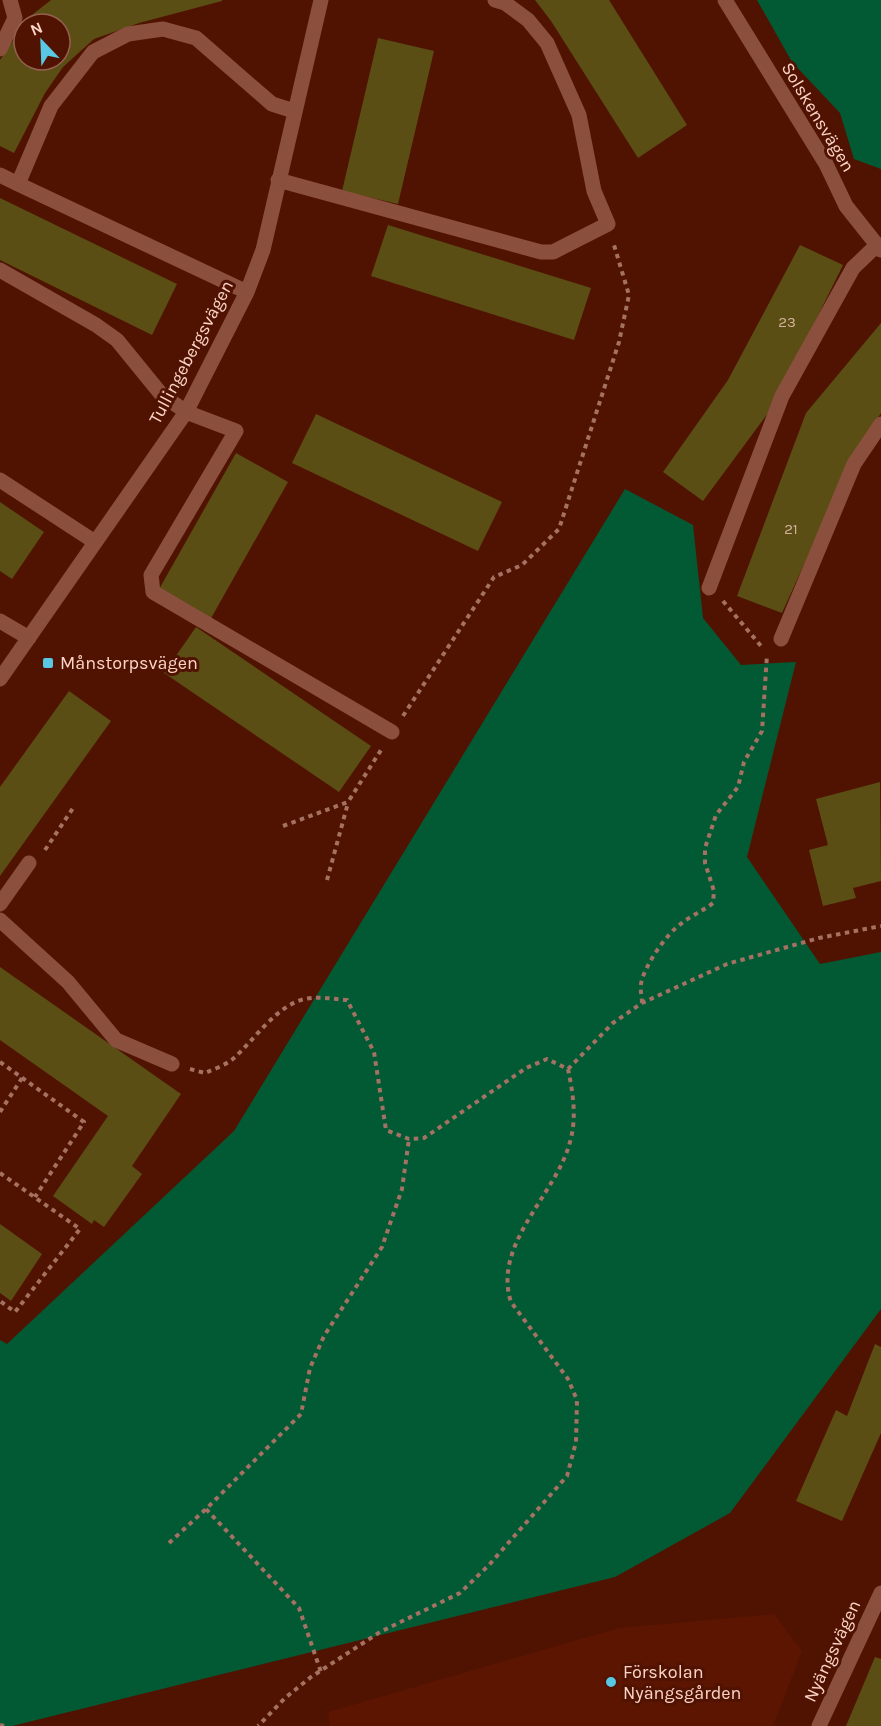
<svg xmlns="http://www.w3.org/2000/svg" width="881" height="1726" font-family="Karla,sans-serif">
  <rect width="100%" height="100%" fill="#511301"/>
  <path fill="#5b1500" d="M 774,1614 L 802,1651 L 773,1726 L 330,1726 L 328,1712 L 619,1628 Z"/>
  <path fill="#025a35" d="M 757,0 L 881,0 L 881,169 L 854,159 L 840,113 L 792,62 Z
    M 625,489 L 693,525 L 703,618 L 741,665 L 796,662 L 747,857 L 820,964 L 881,952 L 881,1309 L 730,1513 L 615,1577 L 12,1726 L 0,1726 L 0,1340 L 7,1344 L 234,1131 Z"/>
  <path fill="#5a4e14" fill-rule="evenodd" d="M 51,0 L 222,0 L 222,1 L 139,23 L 94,39 L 63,67 L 45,93 L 14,153 L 0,146 L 0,60 L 28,18 ZM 24,24 L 60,24 L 60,60 L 24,60 Z
    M 535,0 L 609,0 L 687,125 L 638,158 L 551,21 Z
    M 378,38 L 434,51 L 398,204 L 342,191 Z
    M 0,198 L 177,284 L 152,335 L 0,260 Z
    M 388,225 L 591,288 L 574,340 L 371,276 Z
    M 800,245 L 843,265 L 774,405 L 703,501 L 663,472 L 728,380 Z
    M 881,323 L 881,413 L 851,461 L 782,613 L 737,596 L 806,413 Z
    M 316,414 L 502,502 L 478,551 L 292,463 Z
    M 236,453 L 288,482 L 210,620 L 158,591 Z
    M 0,502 L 44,532 L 12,579 L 0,571 Z
    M 196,627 L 371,746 L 339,792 L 164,673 Z
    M 69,691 L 111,721 L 0,876 L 0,787 Z
    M 880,782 L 881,881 L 853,888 L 856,898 L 823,906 L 809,850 L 828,845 L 816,799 Z
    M 0,967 L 181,1094 L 132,1166 L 142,1174 L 104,1227 L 94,1220 L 92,1224 L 53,1196 L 108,1116 L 0,1040 Z
    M 0,1224 L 42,1254 L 11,1301 L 0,1293 Z
    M 875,1344 L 881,1347 L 881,1433 L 842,1521 L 796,1501 L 836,1410 L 847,1416 Z
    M 875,1657 L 881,1659 L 881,1726 L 846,1726 Z"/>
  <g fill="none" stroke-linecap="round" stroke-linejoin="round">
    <path stroke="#a47162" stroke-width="4" stroke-dasharray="4.5 4.5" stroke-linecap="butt" d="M 723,601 L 761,646
      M 403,716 L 494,577 L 522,565 L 559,529 L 619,342 L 629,295 L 614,245
      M 283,826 L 348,802 L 381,750
      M 45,850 L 73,808
      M 327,880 L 348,803
      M 642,1003 C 642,997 640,990 641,984 C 644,966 667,933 682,923 C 692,915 703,911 713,903 L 714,891 L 705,863 L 705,848 L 716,815 L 738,787 L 744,762 L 762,731 L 767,655
      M 0,1062 L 84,1122 L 35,1197
      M 190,1069 L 205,1073 C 214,1069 226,1065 234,1058 C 254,1040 278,1004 305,999 C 319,996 333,999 347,1000 L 374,1052 L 386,1130 L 409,1139 L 424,1138 L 526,1068 L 547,1059 L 568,1069 C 573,1093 577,1117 570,1142 C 556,1195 492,1244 511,1302 L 568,1379 L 577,1400 L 576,1442 L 567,1476 L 489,1565 L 460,1593 L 380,1632 L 311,1677 L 285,1698 L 258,1726
      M 568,1069 L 613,1023 L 642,1003 L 727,964 L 819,938 L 881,926
      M 0,1112 L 22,1078
      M 0,1173 L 80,1229 L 15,1312 L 0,1301
      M 206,1509 L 299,1608 L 321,1672
      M 169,1543 L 206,1509 L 301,1414 L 310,1368 L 324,1336 L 382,1247 L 402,1189 L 409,1139
      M 0,1725 L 4,1726"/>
    <path stroke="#8b4f3e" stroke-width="15" d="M 725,0 L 826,164 L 846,206 L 881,250
      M 0,49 L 15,18 L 10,0
      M 0,175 L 18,184
      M 278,180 L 541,252 L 553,252 L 608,224 L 594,191 L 579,115 L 547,43 L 528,20 L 505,3 L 495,0
      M 0,270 L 96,325 L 117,340 L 161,394 L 186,412 L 236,431 L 151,575 L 153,592 L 392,732
      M 247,292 L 18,184 L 51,106 L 93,52 L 128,34 L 163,29 L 196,38 L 272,104 L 294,111
      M 0,480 L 95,542
      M 709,588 L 782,396 L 853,268 L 877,245
      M 0,621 L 29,638
      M 781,639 L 854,464 L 881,424
      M 0,679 L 186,412 L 247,292 L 263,250 L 321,0
      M 0,904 L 29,863
      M 0,920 L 68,982 L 116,1040 L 172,1064
      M 819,1726 L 881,1593"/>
  </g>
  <g fill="#59c8e4" stroke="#511301" stroke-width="2">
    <rect x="42" y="657" width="12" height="12" rx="3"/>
    <circle cx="611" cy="1682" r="6"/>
  </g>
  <g text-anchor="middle" stroke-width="6" stroke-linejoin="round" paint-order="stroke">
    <g font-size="15" fill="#d4b29b">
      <text x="787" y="327">23</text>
      <text x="791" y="534">21</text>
    </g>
    <g font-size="18" fill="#fcd4c8" stroke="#511301">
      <text transform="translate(818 117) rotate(59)" y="6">Solskensvägen</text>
      <text transform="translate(191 352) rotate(-62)" y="6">Tullingebergsvägen</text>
      <text transform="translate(832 1651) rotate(-65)" y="6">Nyängsvägen</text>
    </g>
    <g font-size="18" fill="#fcd4c8" stroke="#511301" text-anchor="start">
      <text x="60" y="669">Månstorpsvägen</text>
      <text x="623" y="1678">Förskolan<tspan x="623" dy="21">Nyängsgården</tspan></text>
    </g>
  </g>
  <g transform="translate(42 42) rotate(337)"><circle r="28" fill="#511301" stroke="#956051" stroke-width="1.5"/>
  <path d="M0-4.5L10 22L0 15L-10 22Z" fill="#59c8e4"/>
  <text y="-9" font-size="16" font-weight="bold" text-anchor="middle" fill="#fcd4c8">N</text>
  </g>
</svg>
